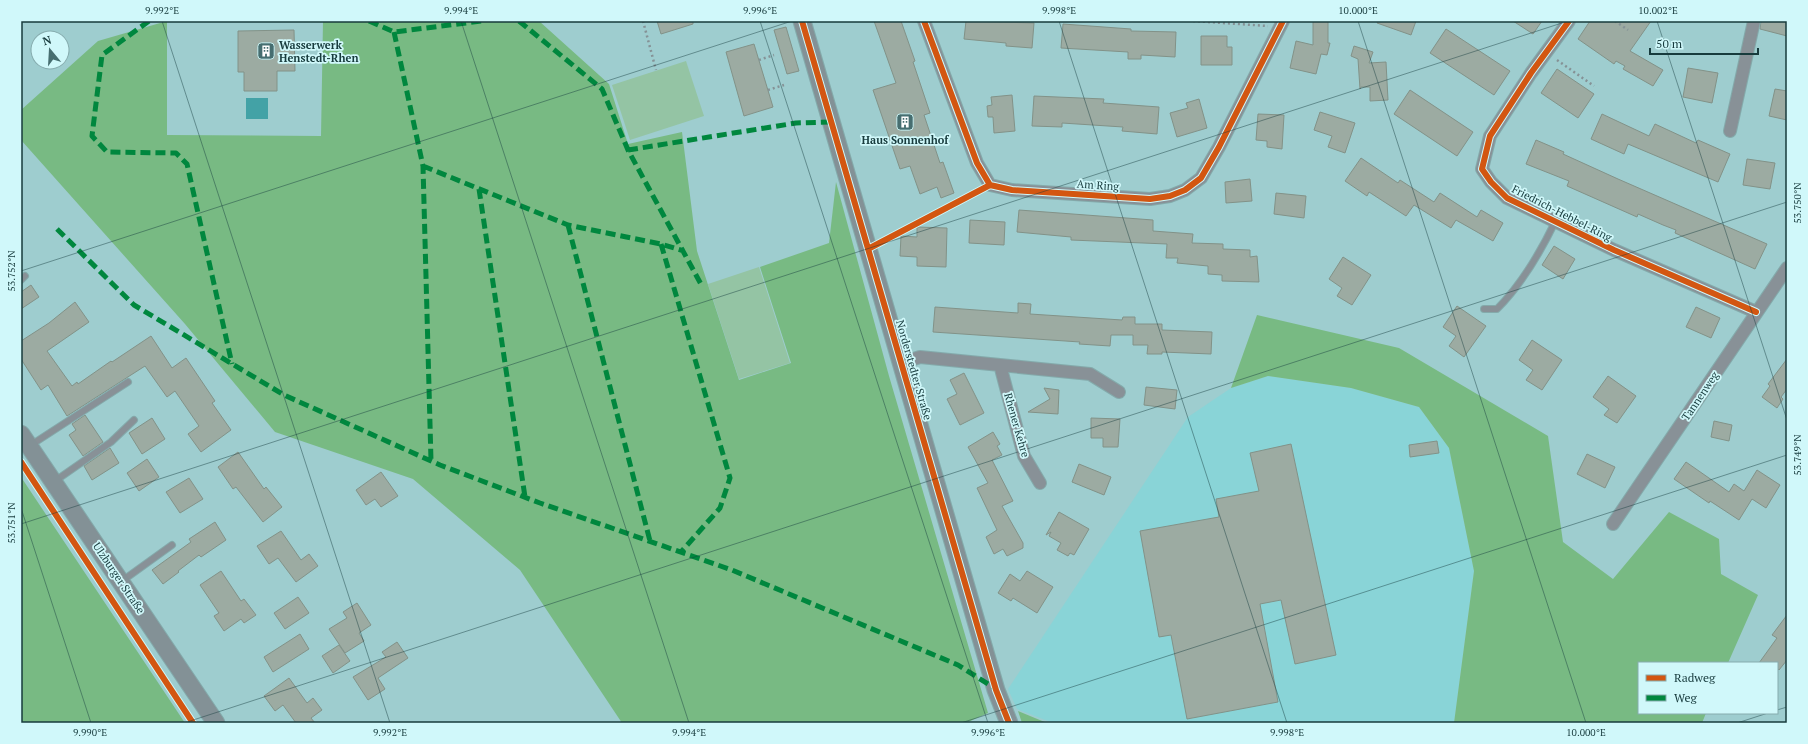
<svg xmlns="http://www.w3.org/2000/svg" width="1808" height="744" font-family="'PT Serif',serif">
  <rect width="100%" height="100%" fill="#9ecdcf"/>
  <path fill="#89d4d7" d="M 1268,376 L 1351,388 L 1419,407 L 1449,448 L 1474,571 L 1454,723 L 1053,723 L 1017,709 L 1008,689 L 1188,417 L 1231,388 Z"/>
  <path fill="#94c4a4" d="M 686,61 L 704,116 L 630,140 L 612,85 Z
    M 759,267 L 790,363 L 739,379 L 708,284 Z"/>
  <path fill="#78ba83" d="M 167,21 L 167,135 L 321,136 L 323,21 L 539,21 L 609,84 L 628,144 L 682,132 L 697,251 L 739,380 L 791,363 L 760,267 L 829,243 L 836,182 L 889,376 L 988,713 L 966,723 L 622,723 L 520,570 L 413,479 L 275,432 L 185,324 L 21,140 L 21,110 L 98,41 Z
    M 1257,315 L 1399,348 L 1548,436 L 1563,542 L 1613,579 L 1669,512 L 1719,539 L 1721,574 L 1758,595 L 1728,663 L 1639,663 L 1639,713 L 1706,713 L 1702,723 L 1454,723 L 1474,571 L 1449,448 L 1419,407 L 1351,388 L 1268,376 L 1231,388 Z
    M 21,477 L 185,723 L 21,723 Z
    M 1018,711 L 1047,723 L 1022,723 Z"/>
  <path fill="#43a2a6" d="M 246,98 L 268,98 L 268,119 L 246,119 Z"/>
  <path fill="#9caba2" stroke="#829288" d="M 657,21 L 693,21 L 693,24 L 661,34 Z
    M 874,21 L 901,21 L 915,61 L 913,62 L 930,113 L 924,115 L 940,163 L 943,162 L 954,193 L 941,198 L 937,187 L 920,194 L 910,166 L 900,169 L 873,90 L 896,83 Z
    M 966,21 L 1034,23 L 1032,48 L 1006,46 L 1006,43 L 964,39 Z
    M 1313,21 L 1328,21 L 1328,43 L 1330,43 L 1327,55 L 1321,54 L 1316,74 L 1290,68 L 1296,41 L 1313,45 Z
    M 1378,21 L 1416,21 L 1411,35 L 1377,23 Z
    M 1513,21 L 1542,21 L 1533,34 Z
    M 1590,21 L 1651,21 L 1630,51 L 1663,70 L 1653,86 L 1623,69 L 1625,66 L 1616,61 L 1614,64 L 1578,39 Z
    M 1761,21 L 1787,21 L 1787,36 L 1760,29 Z
    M 1063,24 L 1131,29 L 1131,31 L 1176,32 L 1175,57 L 1141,55 L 1141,59 L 1128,59 L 1128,52 L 1061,48 Z
    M 786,27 L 799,71 L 787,74 L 774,30 Z
    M 1446,29 L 1510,71 L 1494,95 L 1430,53 Z
    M 294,30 L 295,71 L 277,71 L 277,91 L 244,91 L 244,72 L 238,72 L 238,31 Z
    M 1201,36 L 1227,36 L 1227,47 L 1232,47 L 1232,65 L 1201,65 Z
    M 754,44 L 773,107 L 744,116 L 726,52 Z
    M 1354,46 L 1373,52 L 1369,63 L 1386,62 L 1388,100 L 1370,101 L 1370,87 L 1361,87 L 1360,89 L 1358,59 L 1351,56 Z
    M 1688,68 L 1718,73 L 1712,103 L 1683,97 Z
    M 1557,69 L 1594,94 L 1578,118 L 1541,93 Z
    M 1775,89 L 1787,91 L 1787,120 L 1769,116 Z
    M 1410,90 L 1473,132 L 1457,156 L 1394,114 Z
    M 1012,95 L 1015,131 L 994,133 L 993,117 L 988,117 L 987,106 L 992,105 L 991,97 Z
    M 1034,96 L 1104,99 L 1103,103 L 1159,107 L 1157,134 L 1122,131 L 1123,127 L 1062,123 L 1062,127 L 1032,126 Z
    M 1199,99 L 1207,128 L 1177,137 L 1170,113 L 1188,108 L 1186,103 Z
    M 1320,112 L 1355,123 L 1345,153 L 1328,147 L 1332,136 L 1314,130 Z
    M 1258,114 L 1284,115 L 1282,149 L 1267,147 L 1267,141 L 1256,140 Z
    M 1602,114 L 1649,136 L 1655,124 L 1696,143 L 1698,140 L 1730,154 L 1718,182 L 1628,144 L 1624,154 L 1591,139 Z
    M 1536,140 L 1564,152 L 1563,154 L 1618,179 L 1767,244 L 1755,269 L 1675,233 L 1676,230 L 1663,225 L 1638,214 L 1637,217 L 1567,186 L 1569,181 L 1526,164 Z
    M 1361,158 L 1398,183 L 1400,180 L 1434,202 L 1440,193 L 1477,217 L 1481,210 L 1503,223 L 1493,241 L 1456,220 L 1451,228 L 1414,205 L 1406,216 L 1369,192 L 1367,196 L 1345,181 Z
    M 1747,159 L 1775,163 L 1770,189 L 1743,185 Z
    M 1250,179 L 1252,201 L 1226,203 L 1225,182 Z
    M 1276,193 L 1306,196 L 1304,218 L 1274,214 Z
    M 1019,210 L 1153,220 L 1153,231 L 1193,234 L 1192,243 L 1223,244 L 1223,249 L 1250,250 L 1250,257 L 1257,256 L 1259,282 L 1222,281 L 1222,275 L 1208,274 L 1208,266 L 1177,263 L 1178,258 L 1166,258 L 1167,244 L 1071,240 L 1071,237 L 1017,232 Z
    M 970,220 L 1005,222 L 1004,245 L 969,243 Z
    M 917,227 L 947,228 L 946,267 L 917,266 L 917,257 L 900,256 L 901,236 L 917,237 Z
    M 1554,246 L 1575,259 L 1563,279 L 1542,265 Z
    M 1343,257 L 1371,275 L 1352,305 L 1337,296 L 1342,288 L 1329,279 Z
    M 31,285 L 39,297 L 21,309 L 21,292 Z
    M 75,302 L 89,322 L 47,351 L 72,386 L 77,382 L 78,384 L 111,361 L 112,362 L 151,336 L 172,368 L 186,358 L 215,401 L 212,403 L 231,430 L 201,452 L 188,434 L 199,426 L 175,391 L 167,397 L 145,366 L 67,416 L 48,385 L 41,390 L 21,359 L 21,341 L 49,323 Z
    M 1018,303 L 1031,304 L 1030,314 L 1122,320 L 1123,317 L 1135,317 L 1135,324 L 1162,324 L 1162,330 L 1212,332 L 1211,354 L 1162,352 L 1162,354 L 1147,354 L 1148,345 L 1133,345 L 1133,335 L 1111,335 L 1110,346 L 1079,344 L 1080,342 L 933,332 L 935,307 L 1018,313 Z
    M 1457,306 L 1486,326 L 1464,357 L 1449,346 L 1456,336 L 1443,327 Z
    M 1696,307 L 1720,318 L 1711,338 L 1686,327 Z
    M 1532,340 L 1562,360 L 1542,390 L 1526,380 L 1533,370 L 1519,360 Z
    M 1787,359 L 1787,389 L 1781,397 L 1783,399 L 1777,408 L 1762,397 L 1770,386 L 1768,384 Z
    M 964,373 L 984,413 L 960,425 L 947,399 L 957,394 L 950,380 Z
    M 1608,376 L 1636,396 L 1617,423 L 1604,415 L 1609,409 L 1593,397 Z
    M 1146,387 L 1177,390 L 1175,409 L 1144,405 Z
    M 1044,388 L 1059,390 L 1058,414 L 1028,412 L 1050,399 Z
    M 85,415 L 103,442 L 83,456 L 69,435 L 76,430 L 72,424 Z
    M 152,418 L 165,439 L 142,454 L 129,433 Z
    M 1091,418 L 1120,419 L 1118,447 L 1103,447 L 1103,438 L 1091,438 Z
    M 1714,421 L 1732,425 L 1729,441 L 1711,437 Z
    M 993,432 L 1000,444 L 997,446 L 1002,455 L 992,460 L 1013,501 L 1002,506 L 1023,543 L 1023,548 L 1007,556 L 1003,549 L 994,554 L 986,537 L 997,530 L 977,488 L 988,483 L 968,447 Z
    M 1437,441 L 1439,453 L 1410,457 L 1409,445 Z
    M 1291,444 L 1336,655 L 1295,664 L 1281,600 L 1260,604 L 1278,702 L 1187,719 L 1171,635 L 1159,637 L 1140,531 L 1219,517 L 1216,499 L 1259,491 L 1250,453 Z
    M 110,448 L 119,463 L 92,480 L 84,466 Z
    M 238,452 L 264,489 L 266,487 L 282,507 L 263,522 L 236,487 L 233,489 L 218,467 Z
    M 1587,454 L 1615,467 L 1605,488 L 1577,474 Z
    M 147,459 L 159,477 L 139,491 L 127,473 Z
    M 1686,462 L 1729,492 L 1734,484 L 1744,491 L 1757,470 L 1780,485 L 1766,508 L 1752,499 L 1739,520 L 1710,501 L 1709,503 L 1674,479 Z
    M 1079,464 L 1111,477 L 1104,495 L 1072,482 Z
    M 381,472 L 398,496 L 381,507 L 375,499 L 366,505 L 356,490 Z
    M 189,478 L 203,499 L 180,513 L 166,492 Z
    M 1059,512 L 1089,529 L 1074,555 L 1070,553 L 1068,556 L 1057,550 L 1061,543 L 1049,536 L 1051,532 L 1046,535 Z
    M 215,522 L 226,540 L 201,557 L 199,555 L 178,571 L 179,572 L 163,584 L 152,570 L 191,542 L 189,539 Z
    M 281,531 L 301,560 L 309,554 L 318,566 L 296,582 L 278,558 L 269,564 L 257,546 Z
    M 221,571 L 241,601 L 244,599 L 256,615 L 244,623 L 241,619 L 224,631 L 214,616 L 219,613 L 200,585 Z
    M 1027,571 L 1053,587 L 1037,613 L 1013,598 L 1011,601 L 998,593 L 1010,574 L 1020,581 Z
    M 298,597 L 309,613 L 285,629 L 274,613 Z
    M 357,603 L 371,625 L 359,633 L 364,641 L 345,653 L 329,629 L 347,618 L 343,612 Z
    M 1787,615 L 1787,660 L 1779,670 L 1777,668 L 1777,663 L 1759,663 L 1777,638 L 1772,635 Z
    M 300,634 L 309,649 L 273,672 L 264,657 Z
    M 397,642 L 408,658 L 378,678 L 385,689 L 368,700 L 353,677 L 386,657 L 382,652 Z
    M 339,645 L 350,661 L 333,673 L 322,656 Z
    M 289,678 L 307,703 L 313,698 L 322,710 L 311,718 L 315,723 L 296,723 L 283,705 L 275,711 L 264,696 Z"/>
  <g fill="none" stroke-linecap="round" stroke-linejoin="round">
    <defs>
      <path id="lane" d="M 21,280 L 25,276
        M 1484,309 L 1497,309 C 1521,285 1540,253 1555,222
        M 31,445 L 128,382
        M 55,481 L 111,442 L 134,420
        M 122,581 L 172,545"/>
      <path id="street" d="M 924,21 L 977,163 L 990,185 L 1012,190 L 1150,199 L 1170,196 L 1185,190 L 1201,178 L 1219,147 L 1283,21
        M 1569,21 L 1531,73 L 1490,136 L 1482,169 L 1491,182 L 1507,198 L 1614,250 L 1756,312
        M 1730,131 L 1754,21
        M 901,363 L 920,357 L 1000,365
        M 1040,483 L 1024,456 L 1000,365 L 1090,374 L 1119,392
        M 1613,524 L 1787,268"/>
      <path id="secondary" d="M 802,21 L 996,690 L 1009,723
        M 21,434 L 216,723"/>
    </defs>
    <use href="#lane" stroke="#84aaab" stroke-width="8"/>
    <use href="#street" stroke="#84aaab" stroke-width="14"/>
    <use href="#secondary" stroke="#84aaab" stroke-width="19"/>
    <path stroke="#859296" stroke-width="2.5" stroke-dasharray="2 3" stroke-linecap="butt" d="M 643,21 L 656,70
      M 1193,21 L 1268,26
      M 1615,21 L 1628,30
      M 759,60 L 774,55
      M 1557,60 L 1594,86
      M 768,90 L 784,85"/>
    <use href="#lane" stroke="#889197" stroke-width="6"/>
    <use href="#street" stroke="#889197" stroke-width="12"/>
    <use href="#secondary" stroke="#839196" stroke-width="17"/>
    <path stroke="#00873e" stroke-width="5" stroke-dasharray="10 5" stroke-linecap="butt" d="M 149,21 L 102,55 L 92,136 L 107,152 L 176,153 L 187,164 L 232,364
      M 369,21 L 394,32 L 482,21
      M 519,21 L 602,89 L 628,150 L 702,286
      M 394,32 L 423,166 L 431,461
      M 628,150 L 796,123 L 831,122
      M 423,166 L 568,225 L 661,244 L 684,251
      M 479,189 L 525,497
      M 568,225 L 650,541
      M 57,229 L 134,305 L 284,395 L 440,465 L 540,503 L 732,570 L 958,665 L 996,689
      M 661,244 L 730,478 L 720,508 L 681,552"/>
    <defs>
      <path id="cycleway" d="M 802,21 L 996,690 L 1009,723
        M 924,21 L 977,163 L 990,185 L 1012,190 L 1150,199 L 1170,196 L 1185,190 L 1201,178 L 1219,147 L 1283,21
        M 1569,21 L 1531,73 L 1490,136 L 1482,169 L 1491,182 L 1507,198 L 1614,250 L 1756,312
        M 868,249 L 990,185
        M 21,462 L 193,723"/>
    </defs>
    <use href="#cycleway" stroke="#d0f8fa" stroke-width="8"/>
    <use href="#cycleway" stroke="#d35611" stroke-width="6"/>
  </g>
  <path fill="none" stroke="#173b3d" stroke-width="1" stroke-opacity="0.45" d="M 162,21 L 390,723M 461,21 L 689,723M 760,21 L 988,723M 1059,21 L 1287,723M 1358,21 L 1586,723M 1657,21 L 1787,420M 21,271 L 792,21M 21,508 L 91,723M 21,524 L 1568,21M 1777,710 L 1787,707M 184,723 L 1787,202M 961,723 L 1787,455M 1737,723 L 1768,713"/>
  <defs>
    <symbol id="building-square" viewBox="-11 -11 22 22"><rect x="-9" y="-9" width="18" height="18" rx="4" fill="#466e70" stroke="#d0f8fa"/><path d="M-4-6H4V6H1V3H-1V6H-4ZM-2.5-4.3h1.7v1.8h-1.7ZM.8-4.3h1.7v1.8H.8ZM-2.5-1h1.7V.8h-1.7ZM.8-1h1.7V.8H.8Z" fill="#fff"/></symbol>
  </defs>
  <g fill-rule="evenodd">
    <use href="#building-square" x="256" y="41" width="20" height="20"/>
    <use href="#building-square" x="895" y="112" width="20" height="20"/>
  </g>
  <g text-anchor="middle" stroke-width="3.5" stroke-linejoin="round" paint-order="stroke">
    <g font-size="11" font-weight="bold" fill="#173b3d" stroke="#d0f8fa" text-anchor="start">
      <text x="279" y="49">Wasserwerk<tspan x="279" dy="13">Henstedt-Rhen</tspan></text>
      <text x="905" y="144" text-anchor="middle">Haus Sonnenhof</text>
    </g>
    <g font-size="11" fill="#173b3d" stroke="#d0f8fa">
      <text transform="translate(1098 185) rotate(4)" y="4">Am Ring</text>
      <text transform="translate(1562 213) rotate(27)" y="4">Friedrich-Hebbel-Ring</text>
      <text transform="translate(914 370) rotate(74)" y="4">Norderstedter Straße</text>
      <text transform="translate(1700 396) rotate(-56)" y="4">Tannenweg</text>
      <text transform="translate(1017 425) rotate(74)" y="4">Rhener Kehre</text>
      <text transform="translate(119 578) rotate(56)" y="4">Ulzburger Straße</text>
    </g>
  </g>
  <rect width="1808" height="744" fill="none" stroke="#d0f8fa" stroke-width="44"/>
  <rect x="1638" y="662" width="140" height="52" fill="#d0f8fa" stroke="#86acae"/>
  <rect x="1646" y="675" width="20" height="6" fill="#d35611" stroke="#86acae"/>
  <text x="1674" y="682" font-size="12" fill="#173b3d">Radweg</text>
  <rect x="1646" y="695" width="20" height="6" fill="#00873e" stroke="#86acae"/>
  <text x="1674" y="702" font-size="12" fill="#173b3d">Weg</text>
  <g transform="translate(50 50) rotate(342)"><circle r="19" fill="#d0f8fa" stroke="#86acae"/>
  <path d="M0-3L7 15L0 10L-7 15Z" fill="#466e70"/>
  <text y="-6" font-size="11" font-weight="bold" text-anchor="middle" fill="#173b3d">N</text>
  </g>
  <path d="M1650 48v6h108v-6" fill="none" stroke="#173b3d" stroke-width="2"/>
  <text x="1656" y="48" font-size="12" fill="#173b3d" stroke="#d0f8fa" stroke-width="3" paint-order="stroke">50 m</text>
  <rect x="22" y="22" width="1764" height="700" fill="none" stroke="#173b3d" stroke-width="1.5"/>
  <g font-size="10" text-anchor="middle" fill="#173b3d">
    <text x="162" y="14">9.992°E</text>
    <text x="461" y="14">9.994°E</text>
    <text x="760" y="14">9.996°E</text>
    <text x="1059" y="14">9.998°E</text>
    <text x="1358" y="14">10.000°E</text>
    <text x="1658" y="14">10.002°E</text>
    <text transform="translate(1797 203) rotate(-90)" y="4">53.750°N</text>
    <text transform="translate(11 271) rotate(-90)" y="4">53.752°N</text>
    <text transform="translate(1797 455) rotate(-90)" y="4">53.749°N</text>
    <text transform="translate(11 523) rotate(-90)" y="4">53.751°N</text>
    <text x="90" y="736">9.990°E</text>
    <text x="390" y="736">9.992°E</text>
    <text x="689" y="736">9.994°E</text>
    <text x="988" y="736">9.996°E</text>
    <text x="1287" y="736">9.998°E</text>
    <text x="1586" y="736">10.000°E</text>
  </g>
</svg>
